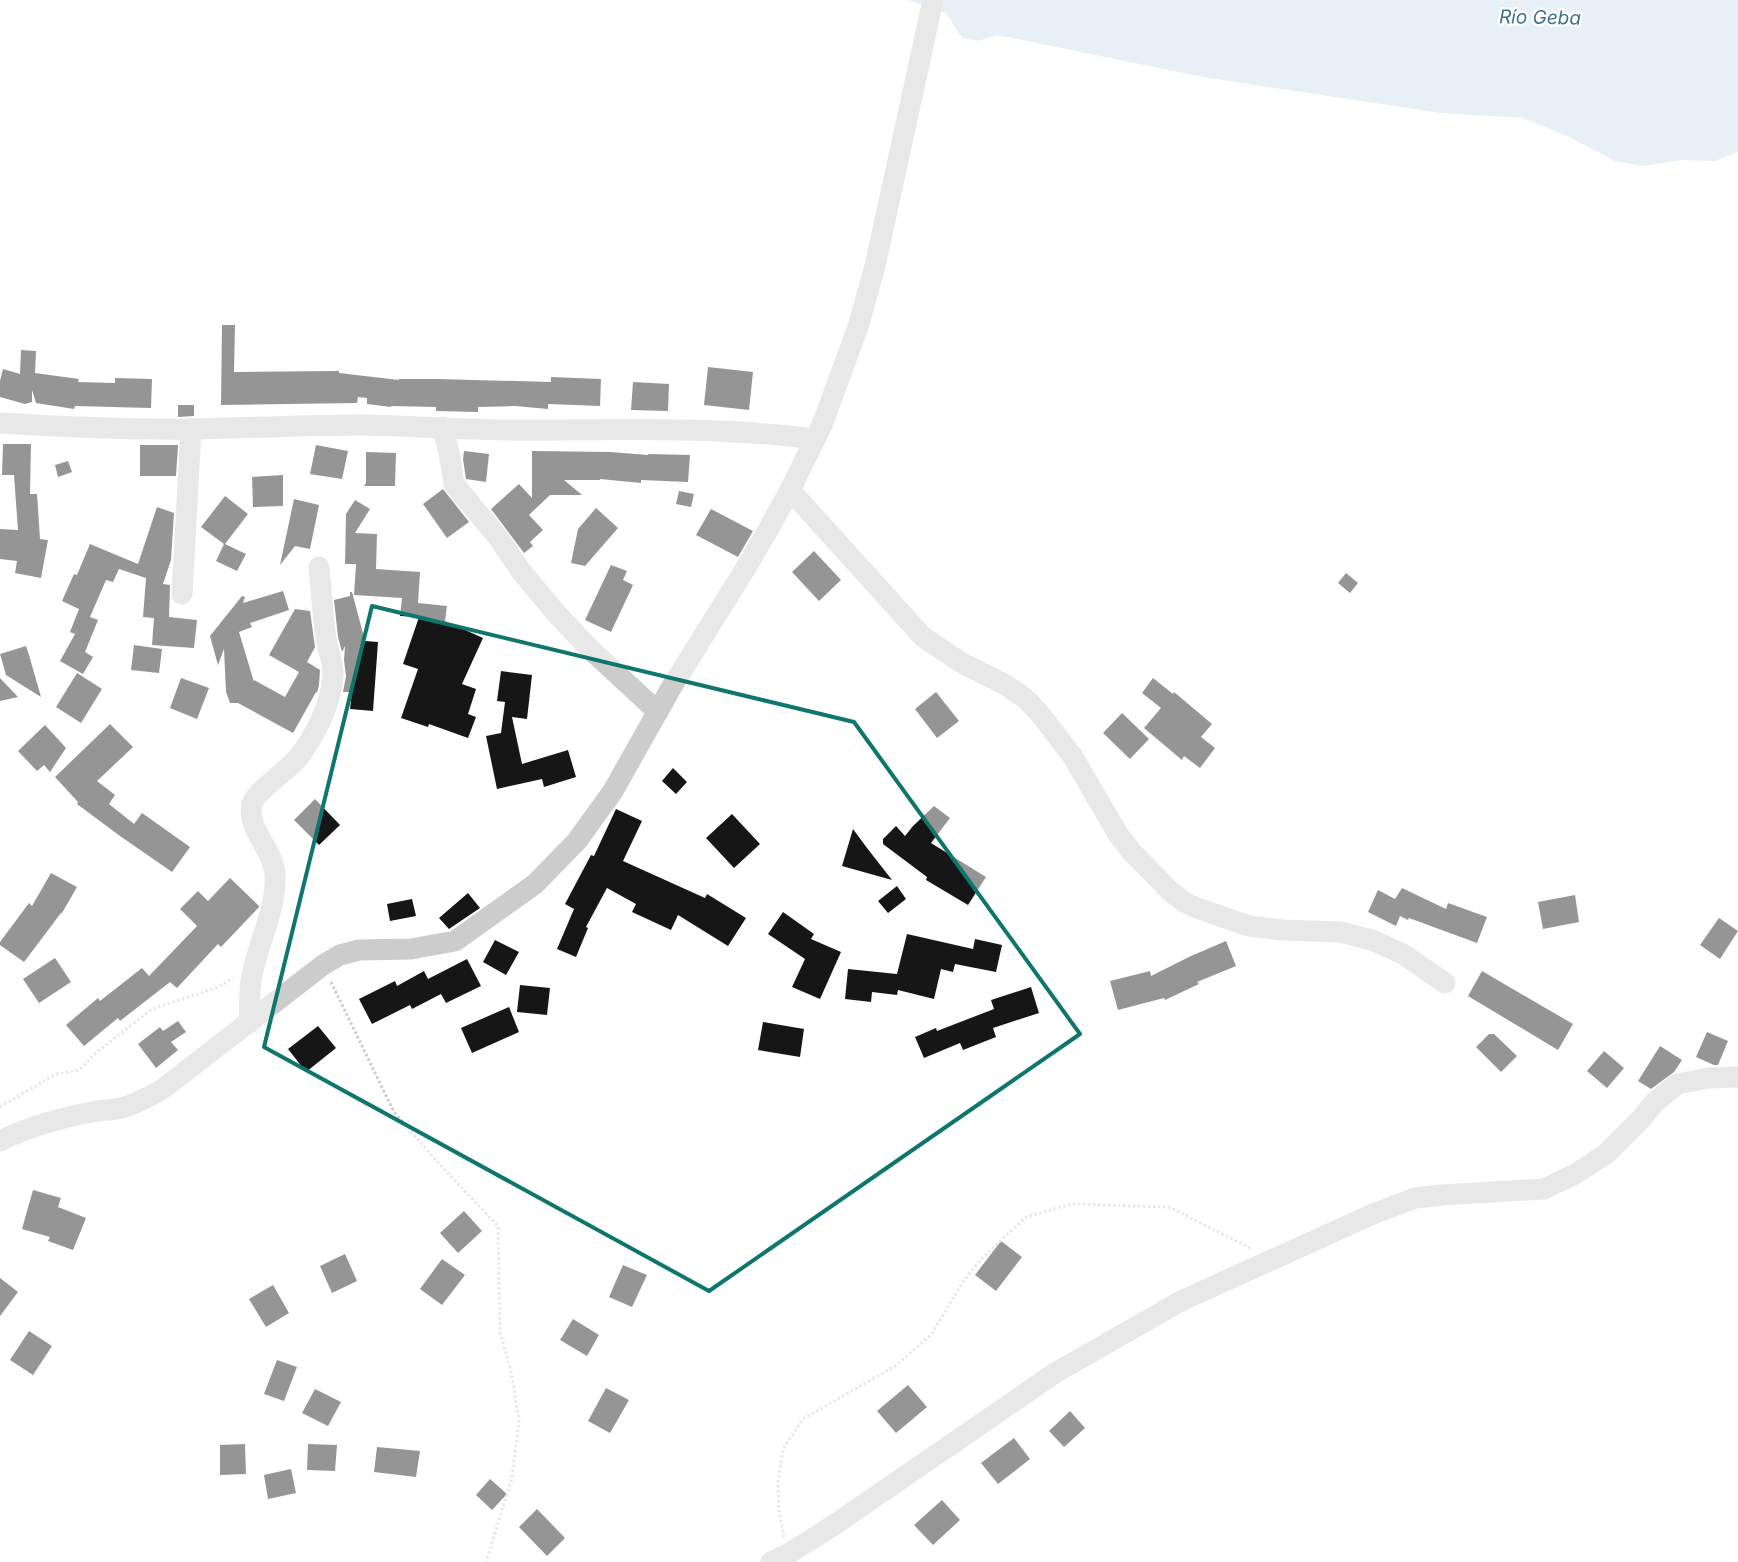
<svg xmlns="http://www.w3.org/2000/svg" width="1738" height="1562" font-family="Inter,sans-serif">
  <rect width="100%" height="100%" fill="#fff"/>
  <path fill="#cadeeb" d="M 908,0 L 1738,0 L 1738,152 L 1715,161 L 1681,160 L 1643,166 L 1615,161 L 1567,136 L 1523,118 L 1441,113 L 1203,77 L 997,35 L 978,41 L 962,38 L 946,13 Z"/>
  <path fill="#161616" d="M 222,325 L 235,325 L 234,372 L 339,371 L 339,373 L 399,380 L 399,379 L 437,379 L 551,382 L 551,377 L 601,379 L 600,406 L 548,404 L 548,409 L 515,406 L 478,407 L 478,412 L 436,411 L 436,407 L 391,406 L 391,407 L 367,404 L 367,398 L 358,397 L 357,403 L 221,405 Z
    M 21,350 L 36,351 L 35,373 L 79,379 L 78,382 L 115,383 L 115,378 L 152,379 L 151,408 L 75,406 L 74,409 L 36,403 L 32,390 L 32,402 L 25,404 L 0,397 L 0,381 L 3,369 L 20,374 Z
    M 708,367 L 753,372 L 749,410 L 704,405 Z
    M 633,382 L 669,384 L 668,411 L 631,410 Z
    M 178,405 L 194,405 L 194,416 L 178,417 Z
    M 3,444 L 31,444 L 30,494 L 37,494 L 40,539 L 48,540 L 41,578 L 15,573 L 17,561 L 0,559 L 0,529 L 18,530 L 14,475 L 2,475 Z
    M 140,445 L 178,445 L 176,476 L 140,476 Z
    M 316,445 L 348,451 L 342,479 L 310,474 Z
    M 464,451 L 489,454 L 486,482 L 466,479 L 463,459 Z
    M 532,451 L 611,452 L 648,455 L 648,454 L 690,455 L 688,482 L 641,480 L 641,483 L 600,479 L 600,480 L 564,480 L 582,495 L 550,495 L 529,515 L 543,530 L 530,542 L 533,546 L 524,553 L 491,509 L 519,484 L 532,498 Z
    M 366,452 L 396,453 L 395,486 L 364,486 L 366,483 Z
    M 68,461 L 72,472 L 58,477 L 55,465 Z
    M 283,475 L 283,506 L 253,507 L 252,477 Z
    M 443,489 L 469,522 L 447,538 L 423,504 Z
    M 679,491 L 694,494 L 691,507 L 676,504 Z
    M 225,496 L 248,514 L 225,544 L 246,554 L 237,571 L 216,561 L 224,544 L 201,527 Z
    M 294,499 L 319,505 L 310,549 L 295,546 L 280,565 Z
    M 355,500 L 370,509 L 355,533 L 377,534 L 376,569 L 420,572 L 418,603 L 447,606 L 445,621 L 483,638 L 462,684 L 476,689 L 468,714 L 476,717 L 468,738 L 429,724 L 428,727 L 401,718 L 418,669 L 403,664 L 419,617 L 400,616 L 402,598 L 354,595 L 356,564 L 345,564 L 346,514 Z
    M 157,507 L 174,513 L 171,560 L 163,584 L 170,585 L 169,617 L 197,620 L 194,648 L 152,645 L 154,618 L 143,617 L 146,578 L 119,569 L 113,582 L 106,580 L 90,617 L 98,620 L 85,652 L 93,657 L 83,674 L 60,661 L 75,634 L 70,632 L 79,609 L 62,601 L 74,574 L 77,575 L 90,544 L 138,564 Z
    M 596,508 L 618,528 L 585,566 L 571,563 L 578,529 Z
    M 711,509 L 753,531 L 738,557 L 696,535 Z
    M 814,551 L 841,580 L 819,601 L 792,572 Z
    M 611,565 L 627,571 L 623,580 L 633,585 L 611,632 L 585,620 Z
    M 1346,573 L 1358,583 L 1350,593 L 1338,583 Z
    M 283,591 L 289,610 L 250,623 L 252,627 L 239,632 L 254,682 L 254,680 L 285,697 L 299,672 L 269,655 L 295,609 L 310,611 L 315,647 L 307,662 L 320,670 L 319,685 L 317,693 L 316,692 L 293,733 L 238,703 L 230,703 L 226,692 L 224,649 L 218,665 L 210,636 L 242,596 L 245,597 L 243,603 Z
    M 350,592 L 352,592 L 365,641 L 378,642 L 373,711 L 350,709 L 352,692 L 343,692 L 346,676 L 344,660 L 345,646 L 342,652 L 338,637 L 334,600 L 350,596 Z
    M 134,645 L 162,649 L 159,673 L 131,670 Z
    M 26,646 L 29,655 L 41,697 L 6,675 L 0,654 Z
    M 501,671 L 532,675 L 527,719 L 512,717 L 522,764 L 568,750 L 576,777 L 544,787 L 542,779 L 497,789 L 486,736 L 501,733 L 505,702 L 497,701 Z
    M 77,673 L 102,689 L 81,723 L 56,707 Z
    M 0,678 L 18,697 L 0,701 Z
    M 181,678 L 209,688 L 197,719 L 170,708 Z
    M 1153,678 L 1173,694 L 1174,692 L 1212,724 L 1201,737 L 1215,748 L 1200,768 L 1184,756 L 1182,760 L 1144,728 L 1161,708 L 1142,693 Z
    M 936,692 L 959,721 L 937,738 L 915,709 Z
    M 1122,713 L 1149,739 L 1130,759 L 1103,733 Z
    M 110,724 L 133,747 L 97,781 L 115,795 L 109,804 L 134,824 L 142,813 L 190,847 L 172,872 L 120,836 L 77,804 L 78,802 L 55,777 Z
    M 45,725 L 66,748 L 50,772 L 44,765 L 37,771 L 18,751 Z
    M 673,768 L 687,782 L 676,794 L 662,781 Z
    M 315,799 L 340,825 L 319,845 L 294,820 Z
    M 934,806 L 950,818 L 931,843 L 986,877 L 968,905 L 926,880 L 927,877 L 883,844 L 883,839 L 896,826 L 905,836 L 913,826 Z
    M 616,809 L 642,821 L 623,861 L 705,898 L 707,894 L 746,918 L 728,946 L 678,915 L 671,930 L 632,912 L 636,904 L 607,888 L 586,927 L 588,928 L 576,957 L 557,949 L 574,909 L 565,904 L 591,855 L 594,856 Z
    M 732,814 L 760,844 L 734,868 L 706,838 Z
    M 853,829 L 867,848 L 892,880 L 842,866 Z
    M 51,873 L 77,887 L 62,913 L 61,913 L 24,962 L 0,945 L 0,942 L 29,903 L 32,906 Z
    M 230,878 L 259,906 L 259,907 L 221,947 L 218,944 L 177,988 L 170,982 L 120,1021 L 118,1018 L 84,1046 L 66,1025 L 98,998 L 100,1001 L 142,968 L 149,976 L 197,926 L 180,909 L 198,891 L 208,901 Z
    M 897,886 L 906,899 L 888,913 L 878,901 Z
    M 1402,888 L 1446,909 L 1448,903 L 1487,917 L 1477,943 L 1409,918 L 1408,920 L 1400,916 L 1396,926 L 1368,912 L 1378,890 L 1395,899 Z
    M 468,893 L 480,908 L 449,929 L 439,918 Z
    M 1575,895 L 1579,922 L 1543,929 L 1538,902 Z
    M 412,899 L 416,916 L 390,921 L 387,904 Z
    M 783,912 L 814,934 L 811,939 L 841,952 L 820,999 L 792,987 L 805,959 L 768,934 Z
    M 1719,918 L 1738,931 L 1720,959 L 1700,945 Z
    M 907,934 L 973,949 L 975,939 L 1002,945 L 996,972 L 955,964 L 953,972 L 941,969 L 934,999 L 898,990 L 897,995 L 872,992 L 871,1002 L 845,999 L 848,969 L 897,974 Z
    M 495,940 L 519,952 L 506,975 L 483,962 Z
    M 1226,941 L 1236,966 L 1197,982 L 1199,984 L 1165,1000 L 1164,998 L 1118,1010 L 1110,981 L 1150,971 L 1151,976 L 1191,956 Z
    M 55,958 L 71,982 L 39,1003 L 23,979 Z
    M 467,959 L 481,986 L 446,1003 L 441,994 L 412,1009 L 410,1005 L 372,1024 L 359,999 L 395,981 L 397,986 L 424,971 L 428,979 Z
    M 1482,971 L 1573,1024 L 1558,1050 L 1468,996 Z
    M 520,985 L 550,988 L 547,1015 L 517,1012 Z
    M 1031,987 L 1039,1013 L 993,1028 L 996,1037 L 963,1050 L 960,1043 L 924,1058 L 915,1037 L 936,1028 L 937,1031 L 994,1009 L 991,1000 Z
    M 509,1007 L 519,1032 L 472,1053 L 461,1028 Z
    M 178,1021 L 186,1032 L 171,1042 L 178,1050 L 156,1068 L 138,1044 L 160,1027 L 163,1031 Z
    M 763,1022 L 804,1029 L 800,1057 L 758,1050 Z
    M 318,1026 L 336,1048 L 306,1072 L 288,1049 Z
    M 1707,1032 L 1728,1041 L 1718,1065 L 1714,1065 L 1696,1057 Z
    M 1489,1034 L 1494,1034 L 1517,1056 L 1501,1072 L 1476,1047 Z
    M 1660,1046 L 1682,1060 L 1674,1072 L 1651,1089 L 1638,1081 Z
    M 1604,1051 L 1624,1068 L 1607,1088 L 1587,1071 Z
    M 33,1190 L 61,1198 L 58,1207 L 86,1218 L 73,1250 L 48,1241 L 50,1237 L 22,1229 Z
    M 464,1211 L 482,1231 L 458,1253 L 440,1233 Z
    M 1001,1241 L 1022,1257 L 996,1291 L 975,1275 Z
    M 345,1254 L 357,1281 L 332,1293 L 320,1266 Z
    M 442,1259 L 465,1275 L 442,1305 L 420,1289 Z
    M 623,1265 L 647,1275 L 632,1307 L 609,1297 Z
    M 0,1278 L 18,1292 L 0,1316 Z
    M 273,1285 L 289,1313 L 266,1327 L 249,1299 Z
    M 573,1319 L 599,1335 L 587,1356 L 560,1340 Z
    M 29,1331 L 52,1346 L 33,1375 L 10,1360 Z
    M 277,1360 L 297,1367 L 284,1401 L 264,1394 Z
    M 908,1385 L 927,1407 L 896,1433 L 877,1411 Z
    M 606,1388 L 629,1400 L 610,1433 L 588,1421 Z
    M 315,1389 L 341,1402 L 328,1426 L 302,1413 Z
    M 1070,1411 L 1085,1428 L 1064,1447 L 1049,1431 Z
    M 1014,1438 L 1030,1459 L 998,1484 L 981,1463 Z
    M 245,1444 L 246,1474 L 220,1475 L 220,1445 Z
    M 308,1444 L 337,1445 L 335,1471 L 307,1470 Z
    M 377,1447 L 420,1451 L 416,1477 L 374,1472 Z
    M 291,1469 L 296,1493 L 268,1499 L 264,1475 Z
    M 490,1479 L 507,1494 L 492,1510 L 476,1495 Z
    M 942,1500 L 960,1520 L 933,1545 L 914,1525 Z
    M 537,1509 L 565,1538 L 547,1556 L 519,1527 Z"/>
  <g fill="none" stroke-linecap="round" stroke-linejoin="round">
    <path stroke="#ccc" stroke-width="3" stroke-dasharray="2.5 2.5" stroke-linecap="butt" d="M 331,982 L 394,1112 L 441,1166 L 498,1226 L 500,1332 L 512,1375 L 519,1421 L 512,1478 L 486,1562
      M 0,1107 L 56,1074 L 79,1070 L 97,1052 L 152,1009 L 219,987 L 233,978
      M 784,1537 L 779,1512 L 778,1483 L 783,1449 L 803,1419 L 895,1366 L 931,1335 L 962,1283 L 982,1258 L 1026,1217 L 1071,1204 L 1169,1207 L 1252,1249"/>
    <path stroke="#ccc" stroke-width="21" d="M 0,423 C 64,427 128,430 193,429 C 250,428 307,425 365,425 C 415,426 466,430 516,430 C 616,430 716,426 815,439
      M 442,427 L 449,452 L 454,484 L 497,536 L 521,571 L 555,612 L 590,649 L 658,712
      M 790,490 L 923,637 L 962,663 L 1006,685 L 1026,699 L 1041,715 L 1073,757 L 1118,834 L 1131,851 L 1170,891 L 1184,902 L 1197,908 L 1249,926 L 1282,930 L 1340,932 L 1372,940 L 1403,954 L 1445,983
      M 182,594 L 191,429
      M 249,1023 C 250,1009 249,995 251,981 C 256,946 277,911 275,874 C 273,848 246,829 252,804 C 255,792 288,770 297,759 C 315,736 331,705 333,676 C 334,664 328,651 326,639 C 323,615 321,591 319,567
      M 0,1141 C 30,1126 64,1117 97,1111 C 105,1110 113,1110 121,1108 C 135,1105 147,1097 160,1091 L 323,965 L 340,955 L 359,950 L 411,949 L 455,941 L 535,884 L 577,841 L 613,791 L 671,688 L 747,566 L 768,530 L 790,490 L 822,425 L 858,327 L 875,266 L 933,0
      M 771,1562 L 788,1554 L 834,1525 L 1055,1373 L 1181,1301 L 1373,1214 L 1415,1198 L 1442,1195 L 1544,1189 L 1575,1174 L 1606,1154 L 1641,1119 L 1655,1102 L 1677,1084 L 1709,1078 L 1738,1077"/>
  </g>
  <path d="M0 0H1738V1562H0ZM 372,606 L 854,722 L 1080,1034 L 709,1291 L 264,1047 Z" fill="#fff" fill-opacity=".55" fill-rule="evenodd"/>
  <path fill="none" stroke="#0f766e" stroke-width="4" stroke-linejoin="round" d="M 372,606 L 854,722 L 1080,1034 L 709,1291 L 264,1047 Z"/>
  <g text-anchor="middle" stroke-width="5" stroke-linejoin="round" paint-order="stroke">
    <g font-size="19" font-style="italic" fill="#3f708f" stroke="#fff">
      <text transform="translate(1540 17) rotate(1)" y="7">Río Geba</text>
    </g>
  </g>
</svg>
